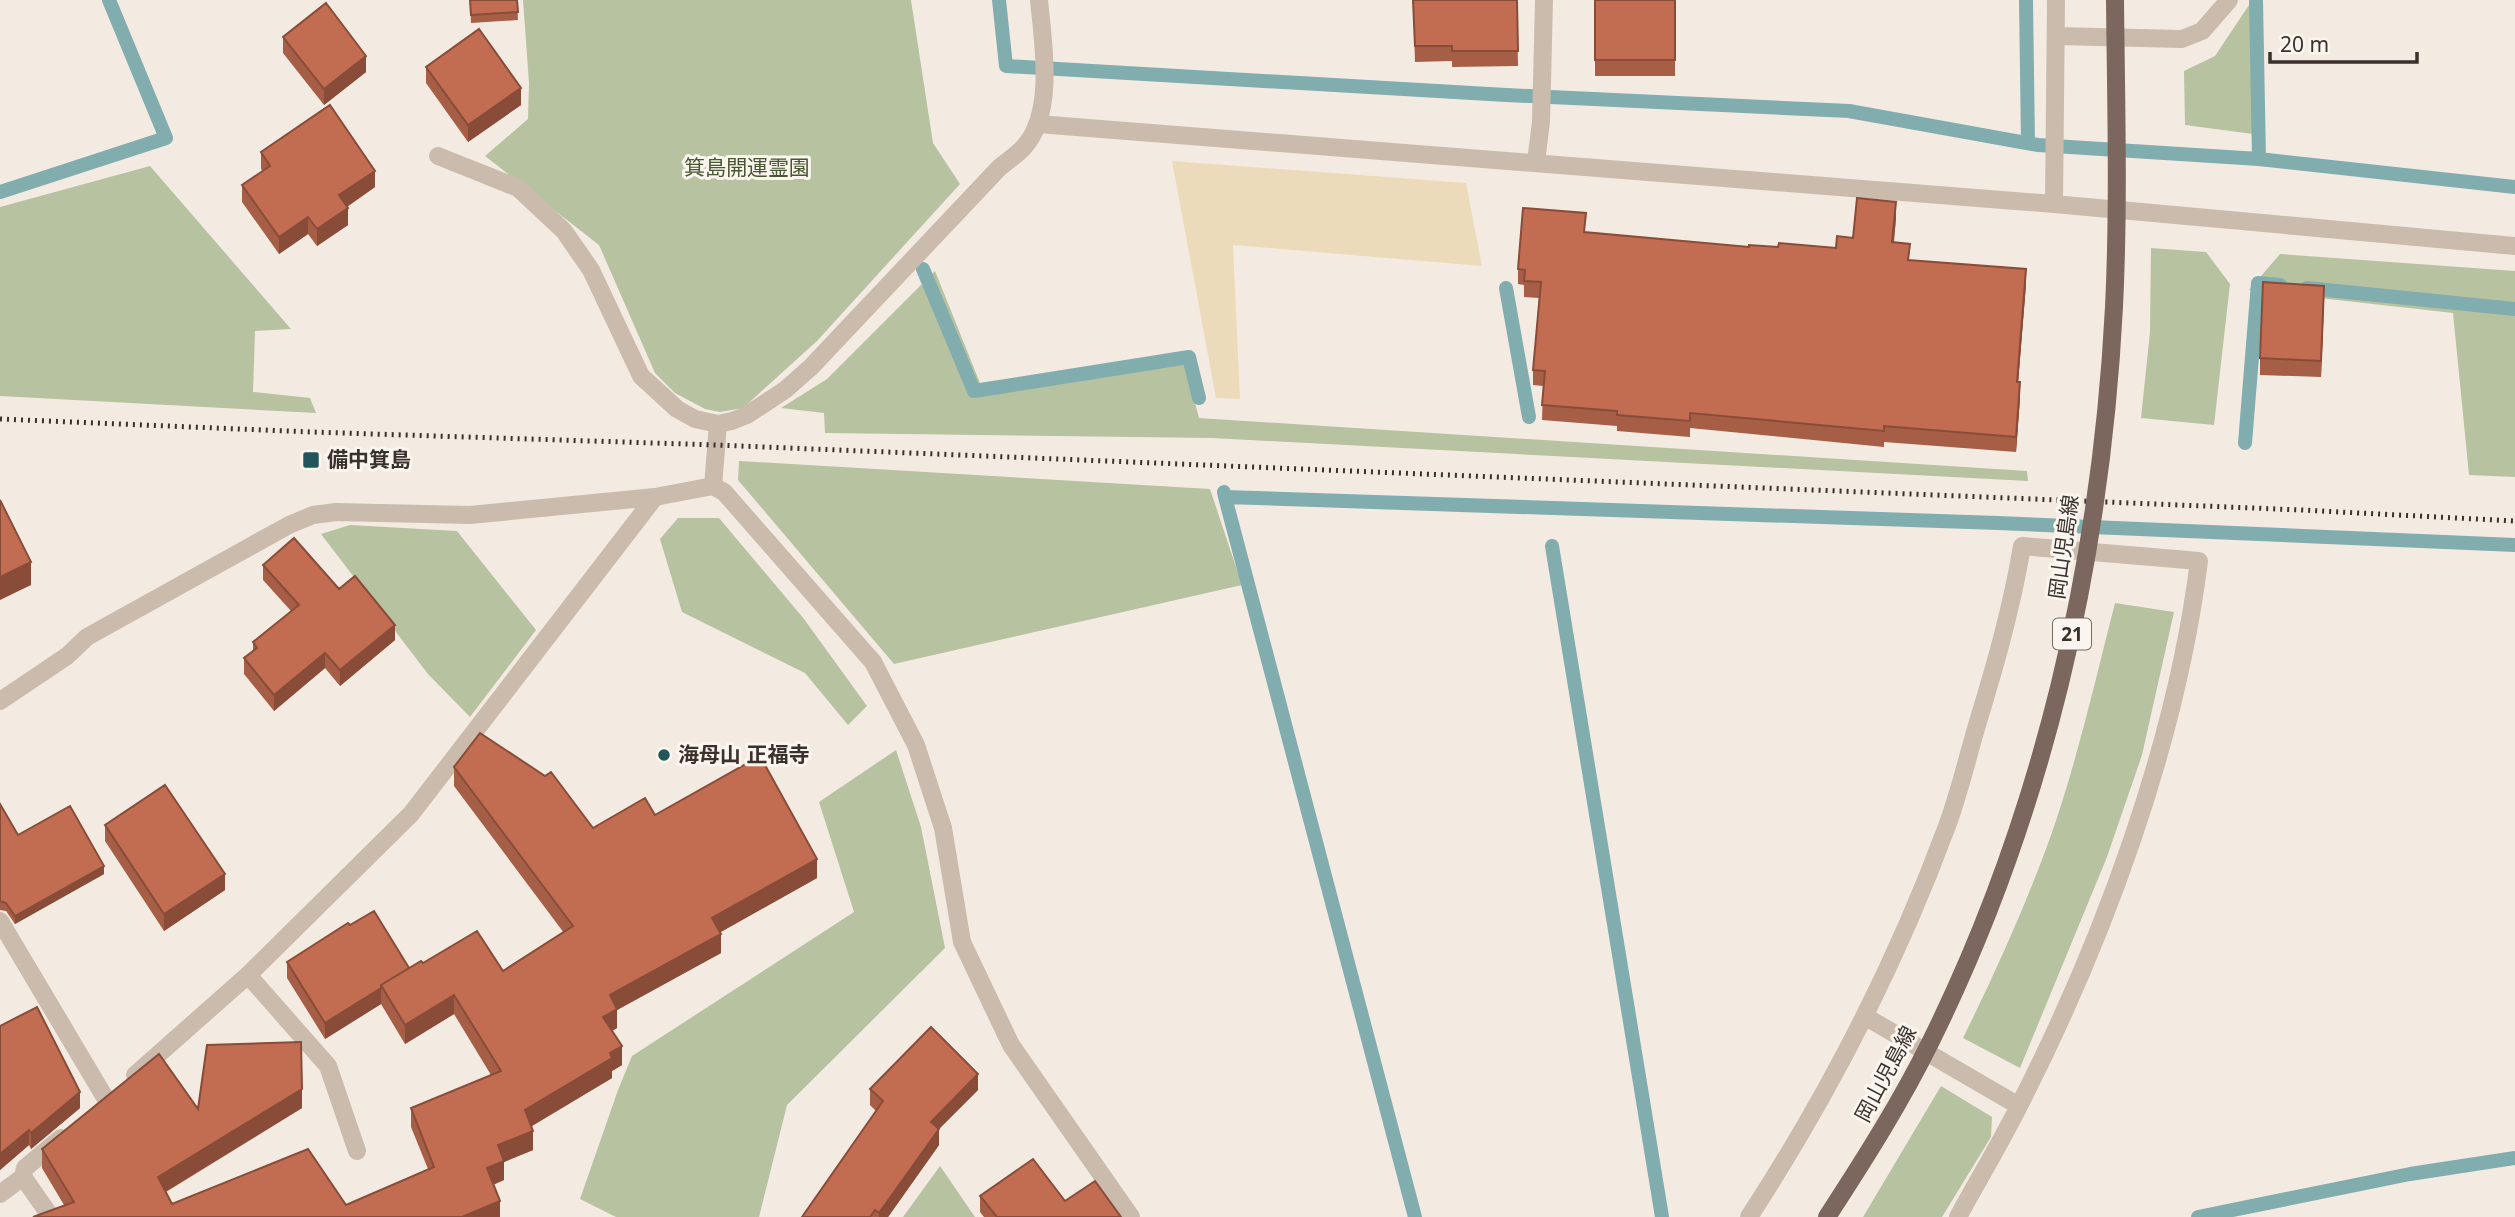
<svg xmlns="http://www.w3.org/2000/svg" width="2515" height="1217" font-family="'Noto Sans','Noto Sans JP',sans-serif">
  <rect width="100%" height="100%" fill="#f3ebe2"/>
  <path fill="#b7c2a1" d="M 523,0 L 911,0 L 933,143 L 960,184 L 817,341 L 743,408 L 720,412 L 705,409 L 675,393 L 655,373 L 599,245 L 485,156 L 528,119 L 529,83 Z
    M 2251,2 L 2253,134 L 2185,125 L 2184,71 L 2215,56 Z
    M 150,166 L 291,329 L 255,331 L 253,392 L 310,398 L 316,413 L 0,396 L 0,207 Z
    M 2151,248 L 2206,252 L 2230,284 L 2214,425 L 2141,418 L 2150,332 Z
    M 2280,254 L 2515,271 L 2515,477 L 2469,475 L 2453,313 L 2249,290 Z
    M 935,271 L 984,393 L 1184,362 L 1199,418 L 2027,471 L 2028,481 L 1212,438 L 825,433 L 824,413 L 781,408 L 827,379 Z
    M 739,461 L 1210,489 L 1242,585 L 894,664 L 738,480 Z
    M 678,518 L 719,518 L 804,619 L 867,706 L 848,725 L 805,673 L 682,612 L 660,539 Z
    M 350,525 L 457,531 L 536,630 L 470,717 L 428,674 L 321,534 Z
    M 2115,603 L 2174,612 L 2142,755 L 2107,857 L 2020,1068 L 1963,1038 C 1995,973 2025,907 2050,838 C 2077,762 2095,681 2115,603 Z
    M 896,750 L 921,827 L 945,948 L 787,1105 L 759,1217 L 616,1217 L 580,1199 L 618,1090 L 632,1056 L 854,912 L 819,802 Z
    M 1941,1086 L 1992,1117 L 1991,1137 L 1942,1217 L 1863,1217 Z
    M 940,1166 L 975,1217 L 903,1217 Z"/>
  <path fill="#ecdbba" d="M 1172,161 L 1466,183 L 1482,266 L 1233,245 L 1240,399 L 1216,398 Z"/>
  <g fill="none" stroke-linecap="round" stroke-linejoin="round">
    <path stroke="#81adaf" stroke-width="14" d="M 999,0 L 1006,66 L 1506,95 L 1849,111 L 2038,145 L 2259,159 L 2515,187
      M 2026,0 L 2028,143
      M 2256,0 L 2259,159
      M 0,192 L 166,138 L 109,0
      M 923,269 L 974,391 L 1189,357 L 1199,398
      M 1506,288 L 1529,417
      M 2307,288 L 2515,309
      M 2245,443 L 2258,283 L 2280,285
      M 1224,492 L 1225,497 L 1998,523 L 2515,545
      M 1225,497 L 1415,1217
      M 1552,546 L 1662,1217
      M 2198,1217 L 2410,1174 L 2515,1158"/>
    <path stroke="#cbbbad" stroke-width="18" d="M 2056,36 L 2182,39 L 2202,31 L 2229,0
      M 1038,124 L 2054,204 L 2515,246
      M 438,156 L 518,188 L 564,231 L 591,270 L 641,376 L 677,409 L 695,419 L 718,424 L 732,421 L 747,415 L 785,390 L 811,367 L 999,168 C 1007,161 1017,155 1024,147 C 1055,113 1043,42 1039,0
      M 1536,162 L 1541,122 L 1544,0
      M 2054,204 L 2056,0
      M 713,486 L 718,424
      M 0,701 L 67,656 L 87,637 L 289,525 L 313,515 L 336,512 L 470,515 L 655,497
      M 0,921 L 107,1101
      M 248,975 L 328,1066 L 357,1151
      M 1866,1017 L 2019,1106
      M 135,1075 L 248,975 L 411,814 L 655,497 L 713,486 L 724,492 L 873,662 L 916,745 L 943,828 L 962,942 L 1011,1045 L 1131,1217
      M 23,1177 L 51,1217
      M 0,1194 L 23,1177 L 25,1168 L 61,1138
      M 1749,1217 C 1829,1094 1896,964 1947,826 C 1959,794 1967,759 1977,725 C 1995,666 2012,607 2022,546 L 2199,561 C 2176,745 2103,941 2019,1106 C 2000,1144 1978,1180 1958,1217"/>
    <path stroke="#3a302c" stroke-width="5" stroke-dasharray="2 5" stroke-linecap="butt" d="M 0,419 L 311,432 L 716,445 L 2301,510 L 2515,521"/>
    <path stroke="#7b675d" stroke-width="18" d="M 1827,1217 C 1864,1160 1901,1102 1931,1041 C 2044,812 2101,561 2114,307 C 2119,205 2116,102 2115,0"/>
  </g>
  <path fill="#a75e46" d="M 470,0 L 517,0 L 518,20 L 471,23 Z
    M 1413,0 L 1517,0 L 1518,66 L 1452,67 L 1452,61 L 1415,62 Z
    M 1595,0 L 1675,0 L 1675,76 L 1595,76 Z
    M 283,37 L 366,72 L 324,105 L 283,53 Z
    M 426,67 L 521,105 L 468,142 L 426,83 Z
    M 261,152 L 375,187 L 347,207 L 348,225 L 317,246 L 308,234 L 279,254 L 242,202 L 242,185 L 263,171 L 261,169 Z
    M 1896,218 L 1894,242 L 1910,260 L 2026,284 L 2018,382 L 2020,398 L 2016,452 L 1884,442 L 1884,447 L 1690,428 L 1690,437 L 1617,431 L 1617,426 L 1542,420 L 1543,386 L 1533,385 L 1533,370 L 1539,298 L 1524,297 L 1524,285 L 1518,284 L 1518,269 L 1586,233 L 1749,247 L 1836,248 L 1853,238 Z
    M 2324,303 L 2321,377 L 2260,375 L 2260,358 Z
    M 263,565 L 339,589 L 395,640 L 340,686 L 325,668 L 274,711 L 244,674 L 244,658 L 253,651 L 253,642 L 291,611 L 263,580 Z
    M 454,767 L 593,828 L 655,815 L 817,878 L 720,932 L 721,953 L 617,1010 L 617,1028 L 612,1031 L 622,1065 L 612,1071 L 612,1078 L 532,1126 L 533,1150 L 504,1162 L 504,1180 L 493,1185 L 500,1217 L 64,1205 L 42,1168 L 42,1149 L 198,1109 L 302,1108 L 166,1192 L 172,1204 L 346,1205 L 428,1169 L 411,1127 L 411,1108 L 491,1075 L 454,1014 L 405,1044 L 381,1004 L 325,1039 L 287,978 L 287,962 L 350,925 L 409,968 L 423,963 L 503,971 L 564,933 L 454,786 Z
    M 0,804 L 18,835 L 104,874 L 15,924 L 6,911 L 0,910 Z
    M 105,825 L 225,890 L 164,931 L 105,841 Z
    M 0,1026 L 80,1108 L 31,1149 L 29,1145 L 0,1170 Z
    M 870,1089 L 978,1090 L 939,1129 L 939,1145 L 888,1217 L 802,1217 L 876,1111 L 870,1105 Z
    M 980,1196 L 1065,1201 L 1121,1217 L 984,1217 L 980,1212 Z"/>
  <path fill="#884c39" d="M 366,56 L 366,72 L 324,105 L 324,89 Z
    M 521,88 L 521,105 L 468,142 L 468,125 Z
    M 375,171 L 375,187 L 339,212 L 339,195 Z
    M 1896,202 L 1896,218 L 1892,257 L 1892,242 Z
    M 348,208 L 348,225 L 317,246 L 317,229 Z
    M 308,217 L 308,234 L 279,254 L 279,237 Z
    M 2026,269 L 2026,284 L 2017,397 L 2017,382 Z
    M 2324,286 L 2324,303 L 2321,377 L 2321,361 Z
    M 2020,382 L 2020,398 L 2016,452 L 2016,437 Z
    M 31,562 L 31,585 L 0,600 L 0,577 Z
    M 395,625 L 395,640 L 340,686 L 340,670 Z
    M 325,653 L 325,668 L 274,711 L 274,695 Z
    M 817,859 L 817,878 L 712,937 L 712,918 Z
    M 104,866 L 104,874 L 15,924 L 15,916 Z
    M 225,874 L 225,890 L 164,931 L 164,914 Z
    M 721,934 L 721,953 L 617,1010 L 617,1028 L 603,1036 L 603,1017 L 610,995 Z
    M 381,988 L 381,1004 L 325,1039 L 325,1023 Z
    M 454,995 L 454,1014 L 405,1044 L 405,1025 Z
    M 622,1046 L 622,1065 L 612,1071 L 612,1078 L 525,1130 L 525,1110 Z
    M 978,1074 L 978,1090 L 939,1129 L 939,1145 L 888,1217 L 879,1217 L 879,1213 L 931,1122 Z
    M 302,1089 L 302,1108 L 158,1196 L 158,1177 Z
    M 80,1092 L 80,1108 L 31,1149 L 31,1133 Z
    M 29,1130 L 29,1145 L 0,1170 L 0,1154 Z
    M 533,1131 L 533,1150 L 504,1162 L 504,1180 L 487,1187 L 487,1168 L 498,1145 Z
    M 500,1201 L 500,1217 L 462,1217 Z"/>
  <path fill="#c26d51" stroke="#884c39" stroke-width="2" d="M 470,0 L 517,0 L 518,12 L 471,15 Z
    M 1413,0 L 1517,0 L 1518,51 L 1452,51 L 1452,46 L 1415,46 Z
    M 1595,0 L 1675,0 L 1675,60 L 1595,60 Z
    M 326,3 L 366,56 L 324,89 L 283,37 Z
    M 479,29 L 521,88 L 468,125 L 426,67 Z
    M 330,105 L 375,171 L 339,195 L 348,208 L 317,229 L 308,217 L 279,237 L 242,185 L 270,166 L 261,152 Z
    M 1857,198 L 1896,202 L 1892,242 L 1910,244 L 1908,260 L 2026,269 L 2017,382 L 2020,382 L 2016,437 L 1884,426 L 1884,431 L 1690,413 L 1690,421 L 1617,415 L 1617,411 L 1542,405 L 1545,371 L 1533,370 L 1541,282 L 1524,281 L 1525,270 L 1518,269 L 1523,208 L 1586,213 L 1584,232 L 1749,247 L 1749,245 L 1778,247 L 1779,243 L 1836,248 L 1837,236 L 1853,238 Z
    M 2263,282 L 2324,286 L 2321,361 L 2260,358 Z
    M 0,500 L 31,562 L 0,577 Z
    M 294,538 L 339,589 L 355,576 L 395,625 L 340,670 L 325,653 L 274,695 L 244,658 L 257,648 L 253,642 L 299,605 L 263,565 Z
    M 480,733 L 545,776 L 551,772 L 593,828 L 645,798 L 655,815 L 760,756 L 817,859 L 712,918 L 721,934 L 610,995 L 617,1009 L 603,1017 L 622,1046 L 610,1053 L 612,1058 L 525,1110 L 533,1131 L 498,1145 L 504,1161 L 487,1168 L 500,1201 L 462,1217 L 33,1217 L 74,1202 L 42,1149 L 159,1054 L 198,1109 L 207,1045 L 301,1042 L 302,1089 L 158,1177 L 172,1204 L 308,1149 L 346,1205 L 434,1167 L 411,1108 L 501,1071 L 454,995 L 405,1025 L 381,985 L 421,961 L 423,963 L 477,931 L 503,971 L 573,926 L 454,767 Z
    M 165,785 L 225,874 L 164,914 L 105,825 Z
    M 0,804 L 18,835 L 70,806 L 104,866 L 15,916 L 6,903 L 0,901 Z
    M 374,911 L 409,968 L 381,985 L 381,988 L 325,1023 L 287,962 L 348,923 L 350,925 Z
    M 37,1007 L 80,1092 L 31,1133 L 29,1130 L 0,1154 L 0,1026 Z
    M 931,1027 L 978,1074 L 931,1122 L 939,1129 L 879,1213 L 875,1210 L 870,1217 L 802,1217 L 883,1101 L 870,1089 Z
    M 1033,1159 L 1065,1201 L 1095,1181 L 1121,1217 L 997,1217 L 980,1196 Z"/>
  <g fill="#22565a" stroke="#faf5ee" stroke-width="2.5">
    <rect x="302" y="451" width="18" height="18" rx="3.5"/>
    <circle cx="664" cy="755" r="7"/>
  </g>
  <g text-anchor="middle" stroke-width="6" stroke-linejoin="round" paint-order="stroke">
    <rect fill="#faf5ee" stroke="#746b66" stroke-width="2" x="2053" y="618.5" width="38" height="31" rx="5"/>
    <g font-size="19" font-weight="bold" fill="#3a302c">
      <text x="2072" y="641">21</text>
    </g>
    <g font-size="21" fill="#495730" stroke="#faf5ee">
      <text x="747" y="175">箕島開運霊園</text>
    </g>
    <g font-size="21" font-weight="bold" fill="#3a302c" stroke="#faf5ee" text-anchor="start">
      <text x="327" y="467">備中箕島</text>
      <text x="678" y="762">海母山 正福寺</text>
    </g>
    <g font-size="21" fill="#3a302c" stroke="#faf5ee">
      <text transform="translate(2064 547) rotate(-82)" y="7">岡山児島線</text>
      <text transform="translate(1886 1074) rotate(-62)" y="7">岡山児島線</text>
    </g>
  </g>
  <path d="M2270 52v10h147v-10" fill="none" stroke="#3a302c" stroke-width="3.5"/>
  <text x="2280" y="52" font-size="21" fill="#3a302c" stroke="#faf5ee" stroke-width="5" paint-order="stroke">20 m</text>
</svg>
